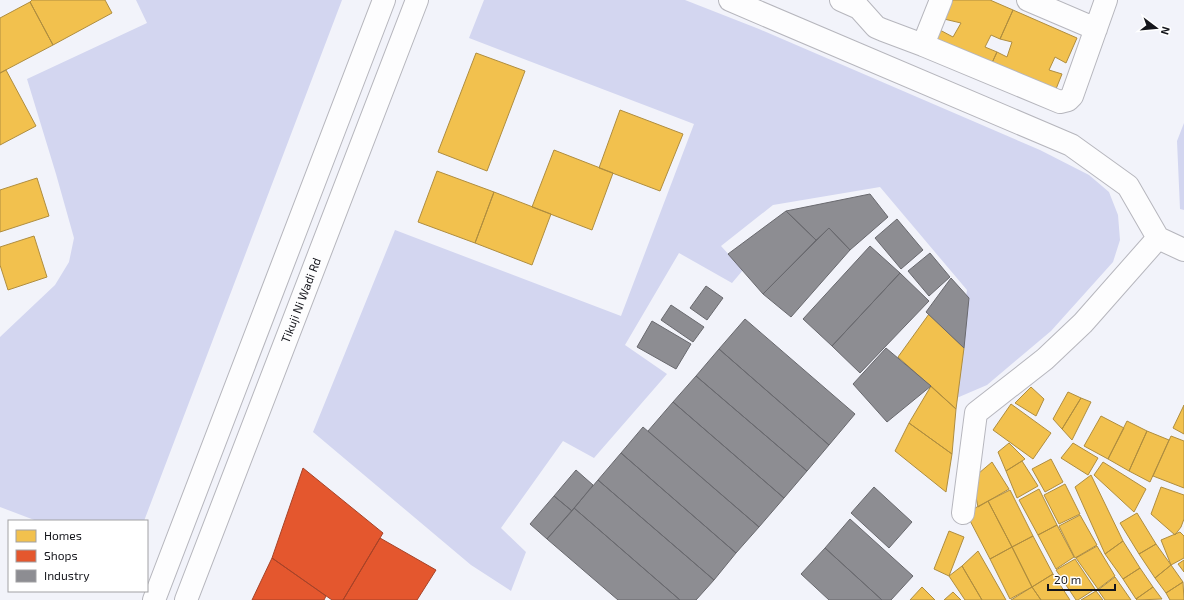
<svg xmlns="http://www.w3.org/2000/svg" width="1184" height="600" font-family="'Exo 2',sans-serif">
  <rect width="100%" height="100%" fill="#f2f3fa"/>
  <path fill="#d3d6f0" d="M 136,0 L 342,0 L 144,521 L 37,521 L 0,507 L 0,337 L 55,285 L 69,262 L 74,238 L 56,174 L 27,79 L 147,23 Z
    M 484,0 L 685,0 L 759,29 L 1040,150 L 1089,175 L 1109,192 L 1118,215 L 1120,240 L 1113,262 L 1051,331 L 987,385 L 952,400 L 967,290 L 880,187 L 773,205 L 721,246 L 743,270 L 732,283 L 679,253 L 625,345 L 667,374 L 594,458 L 563,441 L 501,528 L 526,552 L 511,591 L 471,565 L 313,432 L 395,230 L 621,316 L 694,124 L 469,38 Z
    M 1184,123 L 1184,210 L 1180,209 L 1177,141 Z"/>
  <path fill="#f2c14e" stroke="#af8d3f" d="M 32,0 L 105,0 L 112,13 L 53,45 L 30,2 Z
    M 950,0 L 990,0 L 1013,10 L 1000,39 L 991,35 L 985,47 L 997,52 L 991,65 L 933,42 L 938,29 L 953,37 L 961,23 L 944,19 Z
    M 30,2 L 53,45 L 0,73 L 0,18 Z
    M 1013,10 L 1077,38 L 1066,63 L 1055,57 L 1049,70 L 1062,74 L 1056,89 L 991,65 L 997,52 L 1007,57 L 1012,42 L 1000,39 Z
    M 476,53 L 525,71 L 487,171 L 438,152 Z
    M 6,70 L 36,126 L 0,145 L 0,73 Z
    M 620,110 L 683,134 L 660,191 L 599,168 Z
    M 554,150 L 613,173 L 592,230 L 532,207 Z
    M 437,171 L 494,192 L 475,243 L 418,222 Z
    M 37,178 L 49,216 L 0,232 L 0,190 Z
    M 494,192 L 551,214 L 532,265 L 475,243 Z
    M 34,236 L 47,277 L 8,290 L 0,265 L 0,247 Z
    M 929,314 L 964,348 L 956,409 L 898,357 Z
    M 931,386 L 956,409 L 952,454 L 909,423 Z
    M 1031,387 L 1044,399 L 1036,416 L 1015,403 Z
    M 1068,392 L 1081,398 L 1062,429 L 1053,419 Z
    M 1081,398 L 1091,402 L 1072,440 L 1062,429 Z
    M 1011,404 L 1051,433 L 1033,459 L 993,430 Z
    M 1184,405 L 1184,434 L 1173,428 Z
    M 1101,416 L 1124,428 L 1108,459 L 1084,446 Z
    M 1127,421 L 1147,431 L 1129,471 L 1108,459 Z
    M 909,423 L 952,454 L 946,492 L 895,451 Z
    M 1147,431 L 1169,440 L 1150,482 L 1129,471 Z
    M 1171,436 L 1184,441 L 1184,488 L 1153,476 Z
    M 1009,443 L 1025,459 L 1006,471 L 998,452 Z
    M 1073,443 L 1098,458 L 1088,475 L 1061,458 Z
    M 1051,459 L 1063,482 L 1045,492 L 1032,469 Z
    M 1022,461 L 1038,486 L 1017,498 L 1006,471 Z
    M 992,462 L 1009,489 L 978,507 L 972,479 Z
    M 1103,462 L 1146,489 L 1134,512 L 1094,475 Z
    M 1091,475 L 1123,541 L 1105,554 L 1075,487 Z
    M 1065,484 L 1080,514 L 1059,524 L 1044,495 Z
    M 1161,487 L 1184,495 L 1184,519 L 1181,527 L 1175,535 L 1151,514 Z
    M 1039,489 L 1057,525 L 1038,535 L 1019,500 Z
    M 1010,490 L 1033,536 L 1012,547 L 988,501 Z
    M 988,501 L 1012,547 L 990,559 L 966,513 Z
    M 1137,513 L 1156,544 L 1139,554 L 1120,523 Z
    M 1080,515 L 1097,545 L 1075,558 L 1059,526 Z
    M 1057,525 L 1074,557 L 1056,569 L 1038,535 Z
    M 949,531 L 964,537 L 949,576 L 934,569 Z
    M 1180,532 L 1184,536 L 1184,558 L 1171,565 L 1161,540 Z
    M 1033,536 L 1053,574 L 1032,587 L 1012,547 Z
    M 1123,541 L 1140,568 L 1123,579 L 1105,554 Z
    M 1156,544 L 1171,565 L 1155,578 L 1139,554 Z
    M 1097,546 L 1115,576 L 1098,589 L 1076,558 Z
    M 1012,547 L 1032,587 L 1010,599 L 990,559 Z
    M 978,551 L 1006,600 L 982,600 L 962,566 Z
    M 1075,559 L 1095,589 L 1078,600 L 1076,600 L 1056,570 Z
    M 1184,560 L 1184,572 L 1178,564 Z
    M 1171,565 L 1183,582 L 1166,593 L 1155,578 Z
    M 962,566 L 982,600 L 965,600 L 949,576 Z
    M 1140,568 L 1153,587 L 1136,599 L 1123,579 Z
    M 1053,574 L 1070,600 L 1041,600 L 1032,587 Z
    M 1115,577 L 1131,600 L 1105,600 L 1098,590 Z
    M 1183,582 L 1184,600 L 1170,600 L 1166,593 Z
    M 922,587 L 935,600 L 910,600 Z
    M 1032,587 L 1041,600 L 1011,600 Z
    M 1153,587 L 1162,599 L 1137,600 L 1136,599 Z
    M 1096,591 L 1103,600 L 1081,600 Z
    M 953,592 L 961,600 L 944,600 Z"/>
  <path fill="#e4572e" stroke="#a64328" d="M 303,468 L 383,533 L 343,600 L 332,600 L 272,558 Z
    M 380,538 L 436,570 L 417,600 L 343,600 Z
    M 272,558 L 326,596 L 324,600 L 252,600 Z"/>
  <path fill="#8d8d92" stroke="#69696e" d="M 870,194 L 888,217 L 850,250 L 829,228 L 816,240 L 786,211 Z
    M 786,211 L 816,240 L 763,294 L 728,254 Z
    M 897,219 L 923,250 L 901,269 L 875,238 Z
    M 829,228 L 850,250 L 791,317 L 763,294 Z
    M 870,246 L 900,273 L 832,346 L 803,319 Z
    M 930,253 L 950,277 L 929,296 L 908,271 Z
    M 900,273 L 929,301 L 860,373 L 832,346 Z
    M 951,278 L 969,298 L 964,348 L 926,312 Z
    M 706,286 L 723,298 L 707,320 L 690,308 Z
    M 671,305 L 704,327 L 693,342 L 661,320 Z
    M 745,319 L 855,414 L 829,445 L 719,349 Z
    M 652,321 L 691,344 L 676,369 L 637,347 Z
    M 886,348 L 931,386 L 887,422 L 853,384 Z
    M 719,349 L 829,445 L 807,471 L 696,376 Z
    M 696,376 L 807,471 L 784,498 L 673,402 Z
    M 673,402 L 784,498 L 759,527 L 648,431 Z
    M 643,427 L 759,527 L 736,553 L 621,453 Z
    M 621,453 L 736,553 L 714,580 L 598,480 Z
    M 576,470 L 593,485 L 572,511 L 554,496 Z
    M 598,480 L 714,580 L 696,600 L 680,600 L 574,508 Z
    M 874,487 L 912,522 L 889,548 L 851,513 Z
    M 554,496 L 572,511 L 547,539 L 530,524 Z
    M 574,508 L 680,600 L 618,600 L 547,539 Z
    M 850,519 L 913,576 L 891,600 L 882,600 L 825,548 Z
    M 825,548 L 882,600 L 829,600 L 801,574 Z"/>
  <g fill="none" stroke-linecap="round" stroke-linejoin="round">
    <defs>
      <path id="street" d="M 730,0 L 1071,145 L 1128,186 L 1158,238 L 1184,250
        M 841,0 L 859,8 L 876,27 L 883,30 L 923,45 L 1060,102 L 1068,100 L 1072,96 L 1106,0
        M 1028,0 L 1096,29
        M 923,45 L 941,0
        M 963,513 L 976,413 L 1045,359 L 1083,323 L 1158,238"/>
      <g id="secondary">
        <path d="M 154,600 L 384,0"/>
        <path id="s1" d="M 186,600 L 417,0"/>
      </g>
    </defs>
    <use href="#street" stroke="#b6b6bd" stroke-width="24"/>
    <use href="#secondary" stroke="#b6b6bd" stroke-width="24"/>
    <use href="#street" stroke="#fdfdfe" stroke-width="22"/>
    <use href="#secondary" stroke="#fdfdfe" stroke-width="22"/>
  </g>
  <g text-anchor="middle" stroke-width="4" stroke-linejoin="round" paint-order="stroke">
    <g font-size="12" fill="#14151b" stroke="#fff">
      <text dy="4" stroke="none"><textPath href="#s1" startOffset="321">Tikuji Ni Wadi Rd</textPath></text>
    </g>
  </g>
  <rect x="8" y="520" width="140" height="72" fill="#ffffff" stroke="#a1a1a4"/>
  <rect x="16" y="530" width="20" height="12" fill="#f2c14e" stroke="#a1a1a4"/>
  <text x="44" y="540" font-size="12" fill="#14151b">Homes</text>
  <rect x="16" y="550" width="20" height="12" fill="#e4572e" stroke="#a1a1a4"/>
  <text x="44" y="560" font-size="12" fill="#14151b">Shops</text>
  <rect x="16" y="570" width="20" height="12" fill="#8d8d92" stroke="#a1a1a4"/>
  <text x="44" y="580" font-size="12" fill="#14151b">Industry</text>
  <g transform="translate(1156 28) rotate(106)" stroke="#ffffff" stroke-width="3" paint-order="stroke">
  <path d="M0-3L7 15L0 10L-7 15Z" fill="#14151b"/>
  <text y="-6" font-size="11" font-weight="bold" text-anchor="middle" fill="#14151b">N</text>
  </g>
  <path d="M1048 584v6h67v-6" fill="none" stroke="#14151b" stroke-width="2"/>
  <text x="1054" y="584" font-size="12" fill="#14151b" stroke="#ffffff" stroke-width="3" paint-order="stroke">20 m</text>
</svg>
